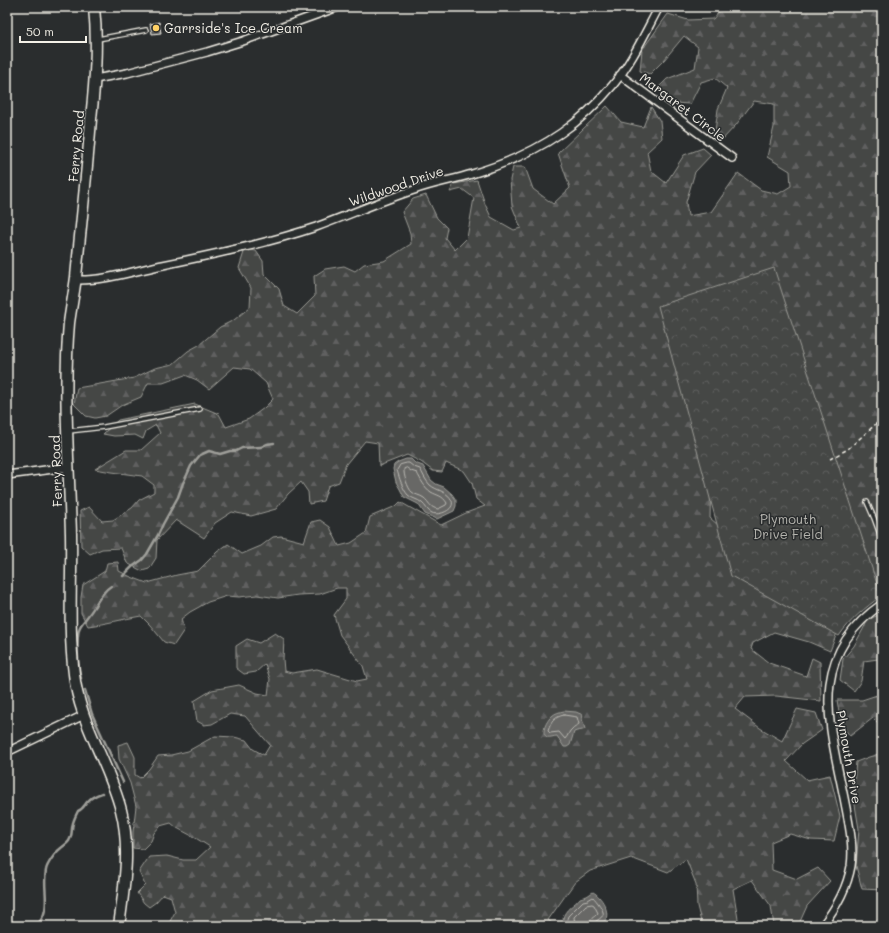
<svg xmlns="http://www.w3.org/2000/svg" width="889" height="933" font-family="Mali,sans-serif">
  <defs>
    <pattern id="forest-firs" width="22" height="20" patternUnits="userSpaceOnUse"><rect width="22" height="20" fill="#444645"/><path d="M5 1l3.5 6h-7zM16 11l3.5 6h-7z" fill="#606160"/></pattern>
    <pattern id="park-crowns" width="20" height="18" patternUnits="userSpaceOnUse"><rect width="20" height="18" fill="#444645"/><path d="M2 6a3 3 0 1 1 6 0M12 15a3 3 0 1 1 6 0" fill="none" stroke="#606160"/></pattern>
    <pattern id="building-cross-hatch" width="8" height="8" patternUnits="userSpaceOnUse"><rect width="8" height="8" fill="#555756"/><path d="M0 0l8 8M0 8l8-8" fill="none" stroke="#6e706e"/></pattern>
  </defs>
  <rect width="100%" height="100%" fill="#2a2d2e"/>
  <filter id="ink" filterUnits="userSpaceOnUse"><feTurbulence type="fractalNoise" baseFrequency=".025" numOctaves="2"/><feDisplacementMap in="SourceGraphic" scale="8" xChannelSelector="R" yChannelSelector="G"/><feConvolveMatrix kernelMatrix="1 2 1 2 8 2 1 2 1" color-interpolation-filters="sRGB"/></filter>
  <g filter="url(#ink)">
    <path fill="url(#forest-firs)" stroke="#9c9c96" d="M 723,7 L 882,7 L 882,583 L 868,588 L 711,470 L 710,518 L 735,540 L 840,625 L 830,651 L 809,642 L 774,632 L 753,643 L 751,649 L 769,663 L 806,676 L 812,658 L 820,662 L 821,701 L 776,696 L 745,697 L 735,709 L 760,728 L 782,741 L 797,709 L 816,713 L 822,730 L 802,744 L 786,761 L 807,780 L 830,775 L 840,816 L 834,841 L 811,840 L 790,834 L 771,842 L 772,870 L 797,879 L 818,868 L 830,881 L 807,906 L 798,926 L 774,926 L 771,906 L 752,880 L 733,889 L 739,925 L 740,926 L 702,926 L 697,906 L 696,884 L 686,859 L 668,872 L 631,858 L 590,871 L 575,882 L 548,920 L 556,926 L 166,926 L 168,925 L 175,912 L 171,897 L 163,894 L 156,902 L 149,907 L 144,903 L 137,893 L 145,885 L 139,872 L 149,857 L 167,856 L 183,860 L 196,860 L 210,847 L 194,837 L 177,828 L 171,823 L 160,826 L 154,833 L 151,841 L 143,849 L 133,848 L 133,832 L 136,806 L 130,783 L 119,759 L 118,745 L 128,742 L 135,757 L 135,775 L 140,778 L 149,769 L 158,756 L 171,755 L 188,751 L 215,736 L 234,737 L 246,740 L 253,749 L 264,755 L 270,745 L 245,716 L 230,714 L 212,724 L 204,725 L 197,721 L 194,701 L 212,690 L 239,685 L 257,693 L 268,695 L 270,679 L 265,664 L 256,672 L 244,674 L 236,668 L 236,646 L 247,639 L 259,643 L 275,633 L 284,639 L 283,659 L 284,671 L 292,673 L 317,669 L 357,681 L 367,679 L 363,666 L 340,635 L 334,615 L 346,599 L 346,588 L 337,588 L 320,594 L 298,595 L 278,598 L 257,595 L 239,597 L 227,596 L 208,602 L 190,612 L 181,619 L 184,630 L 174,645 L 164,642 L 150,625 L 141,616 C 123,619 106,624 88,626 L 81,613 L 81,597 L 83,585 L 105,571 L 107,563 L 118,562 L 119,571 L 131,577 L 147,583 L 177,575 L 198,571 L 217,552 L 228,544 L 242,554 L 261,546 L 273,537 L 281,536 L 304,542 L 311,522 L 320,520 L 330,527 L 339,546 L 351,543 L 366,533 L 370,517 L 396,506 L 400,502 L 441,525 L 466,513 L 485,506 L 476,499 L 472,483 L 464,471 L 446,463 L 442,472 L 433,471 L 421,462 L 407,455 L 379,466 L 378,443 L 365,441 L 346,464 L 339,482 L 328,486 L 323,501 L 309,504 L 308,492 L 301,482 L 288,494 L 276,509 L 251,516 L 232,512 L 215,523 L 204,538 L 176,520 L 157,540 L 156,558 L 149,569 L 142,571 L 127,563 L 121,548 L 102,549 L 90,554 L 81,546 L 80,511 L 89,507 L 102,521 L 113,520 L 132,508 L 139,500 L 154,492 L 154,485 L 142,476 L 112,472 L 95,469 L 126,450 L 141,450 L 160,433 L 156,425 L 146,431 L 143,439 L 135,435 L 114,436 L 103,434 L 118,420 L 195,404 L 219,414 L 226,427 L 249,419 L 264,408 L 273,399 L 266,383 L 250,369 L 234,367 L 209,389 L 197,380 L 185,375 L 163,383 L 148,383 L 141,397 L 122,405 L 106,416 L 95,418 L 86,416 L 74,404 L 77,388 L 134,378 L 155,368 L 173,364 L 188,351 L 199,345 L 220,327 L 234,320 L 250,307 L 251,288 L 239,268 L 245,249 L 256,251 L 263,261 L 264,274 L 279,289 L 284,306 L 297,314 L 315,296 L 314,276 L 325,269 L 344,266 L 355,271 L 364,264 L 384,261 L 411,244 L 410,233 L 402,212 L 413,199 L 426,195 L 437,218 L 447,228 L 445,238 L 455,250 L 467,238 L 474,198 L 462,189 L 450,192 L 454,184 L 477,180 L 485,204 L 491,217 L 514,230 L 521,228 L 512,206 L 510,180 L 513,167 L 525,167 L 533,189 L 553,204 L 570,188 L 558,153 L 607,106 L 621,122 L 643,127 L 651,107 L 660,121 L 662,138 L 647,152 L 651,171 L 666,183 L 684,155 L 703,148 L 711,155 L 695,172 L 686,202 L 688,216 L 711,212 L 738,173 L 761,190 L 778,194 L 791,186 L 790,171 L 767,157 L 774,127 L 774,104 L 754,101 L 736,125 L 723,139 L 715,131 L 718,109 L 727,88 L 715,78 L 701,82 L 690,104 L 674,103 L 657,89 L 667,79 L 695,68 L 698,47 L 684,36 L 664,60 L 650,74 L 640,71 L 642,50 L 668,14 L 688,20 L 713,19 Z
      M 882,613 L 882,665 L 878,659 L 864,661 L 861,681 L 854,691 L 840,680 L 843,659 L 854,646 L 868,620 Z
      M 882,691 L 882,727 L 873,718 L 850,736 L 841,724 L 837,700 L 862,700 L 880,694 Z
      M 882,753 L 882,890 L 862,889 L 856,866 L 859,829 L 853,793 L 856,762 L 869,757 Z"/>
    <path fill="url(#park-crowns)" stroke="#9c9c96" d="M 774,268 L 881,596 C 865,608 850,620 839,636 L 731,576 L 658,306 Z"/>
    <path fill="#676866" stroke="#9f9f9a" d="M 406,459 L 411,459 L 415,463 L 423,466 L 431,480 L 436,484 L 444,487 L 452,494 L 456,500 L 456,506 L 454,511 L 437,519 L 425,514 L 418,504 L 404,497 L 400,489 L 396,482 L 393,469 L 394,465 L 398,462 Z
      M 564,711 L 576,712 L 583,715 L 582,719 L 585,729 C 582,731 578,730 574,732 L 570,745 L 567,747 L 564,747 L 557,736 C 554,736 550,738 547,737 C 540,733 547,720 552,716 C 555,713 559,712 564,711 Z
      M 593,892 C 601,896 611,912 605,921 L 593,926 L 570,926 L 566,924 L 563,919 C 564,909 575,905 580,898 L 587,896 Z"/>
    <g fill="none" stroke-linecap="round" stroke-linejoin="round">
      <path stroke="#bcbab4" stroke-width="1" d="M 407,463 L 409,463 L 414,467 L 420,469 C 423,474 425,480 430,485 C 437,491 448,491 452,501 C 455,510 439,516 432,513 C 427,511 426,506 422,503 C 418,499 412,499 408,495 C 403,490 399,477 397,470 L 400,465 Z
        M 407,468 L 411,471 L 417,473 C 421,480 424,487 431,492 C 438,496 442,495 447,503 L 446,505 L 438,509 C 430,508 429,502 424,498 C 420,495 415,495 412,492 C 408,489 403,474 404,469 Z
        M 564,715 L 577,717 L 579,724 C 577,726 574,726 572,729 C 569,731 568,736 565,739 L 559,732 L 550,733 L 548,731 C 551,722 554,717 564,715 Z
        M 570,926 L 570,923 L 567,919 L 568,916 L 583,901 L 588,900 L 593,897 C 596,900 605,911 603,915 C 602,918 597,920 595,922 L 593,926
        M 575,926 L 574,917 L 586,905 L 592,904 L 594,905 L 598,913 C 594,918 589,918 588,926"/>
      <path stroke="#9f9f9a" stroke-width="2.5" d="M 123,576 L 132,567 L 142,560 L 147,554 L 158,535 L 163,524 L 178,497 L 183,483 L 187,475 L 191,466 L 200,455 L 209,451 L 220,454 L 230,451 L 236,451 L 242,448 L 261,447 L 267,444 L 274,443
        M 81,678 C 78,668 75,633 81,625 C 85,619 90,614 94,607 C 99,599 103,591 111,586
        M 85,690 L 92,714 L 123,782
        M 36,926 C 53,910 42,890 46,870 C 47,864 56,852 60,849 C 63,846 67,844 69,841 C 73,835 71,829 73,823 C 74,819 76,815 78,811 C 83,809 84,806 87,802 C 91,797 96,795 102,793"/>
    </g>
    <path fill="url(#building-cross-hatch)" stroke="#f4f1e8" d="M 159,22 L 161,33 L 152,34 L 150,24 Z"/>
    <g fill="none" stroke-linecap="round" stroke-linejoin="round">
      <defs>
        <path id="lane" d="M 98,39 L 146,30
          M 69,431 L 104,427 L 200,409
          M 867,502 L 874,518 L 882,540"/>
        <path id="street" d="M 620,75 L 732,158
          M 95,79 L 127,73 L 207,52 L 243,41 L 338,7
          M 75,280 C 103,281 131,272 158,266 C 211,255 265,244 316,227 C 349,215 380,201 414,190 C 433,183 453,180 472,174 C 502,165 535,151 561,133 C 580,120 598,103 613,85 C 632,62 645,33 659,7
          M 7,475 L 69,467
          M 7,752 L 84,715
          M 822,926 C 836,908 847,889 851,866 C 854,845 849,824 845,803 C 830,726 805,657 882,604"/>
        <path id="secondary" d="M 94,7 C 98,44 95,81 91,119 C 87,172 81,224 76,277 C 74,293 71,308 69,323 C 63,393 69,464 71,534 C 72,580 68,627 74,674 C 79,722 109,763 121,810 C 131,848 124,888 119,926"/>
      </defs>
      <use href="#lane" stroke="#f4f1e8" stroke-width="6"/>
      <use href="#street" stroke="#f4f1e8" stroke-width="10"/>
      <use href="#secondary" stroke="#f4f1e8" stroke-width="13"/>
      <path stroke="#f4f1e8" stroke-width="1.5" stroke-dasharray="4 3" stroke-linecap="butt" d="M 830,459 L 848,449 L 877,423 L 882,422"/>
      <use href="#lane" stroke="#2a2d2e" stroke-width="3.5"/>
      <use href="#street" stroke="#2a2d2e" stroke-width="7"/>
      <use href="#secondary" stroke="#2a2d2e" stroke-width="10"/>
    </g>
  </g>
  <circle fill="#ffd166" stroke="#2a2d2e" stroke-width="1.5" cx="156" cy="28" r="4"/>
  <g text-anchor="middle" stroke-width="3" stroke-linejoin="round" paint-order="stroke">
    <g font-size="13" fill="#f4f1e8" stroke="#2a2d2e" text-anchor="start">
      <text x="164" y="33">Garrside's Ice Cream</text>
    </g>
    <g font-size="13" fill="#f4f1e8" stroke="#2a2d2e">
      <text transform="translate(683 107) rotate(37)" y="5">Margaret Circle</text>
      <text transform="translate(76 146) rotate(-85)" y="5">Ferry Road</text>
      <text transform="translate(396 186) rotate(-19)" y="5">Wildwood Drive</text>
      <text transform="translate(56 471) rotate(-92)" y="5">Ferry Road</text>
      <text transform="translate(849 757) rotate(80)" y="5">Plymouth Drive</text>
    </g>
    <g font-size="13" fill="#b6b5af" stroke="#2a2d2e">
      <text x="788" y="524">Plymouth<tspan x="788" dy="15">Drive Field</tspan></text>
    </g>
  </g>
  <rect width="889" height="933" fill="none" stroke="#2a2d2e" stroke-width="24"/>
  <rect x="12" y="12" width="865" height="909" fill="none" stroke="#f4f1e8" stroke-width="1.5" filter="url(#ink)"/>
  <path d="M20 36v6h66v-6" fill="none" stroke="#f4f1e8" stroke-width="2"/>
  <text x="26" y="36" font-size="12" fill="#f4f1e8" stroke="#2a2d2e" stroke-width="3" paint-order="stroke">50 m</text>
</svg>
